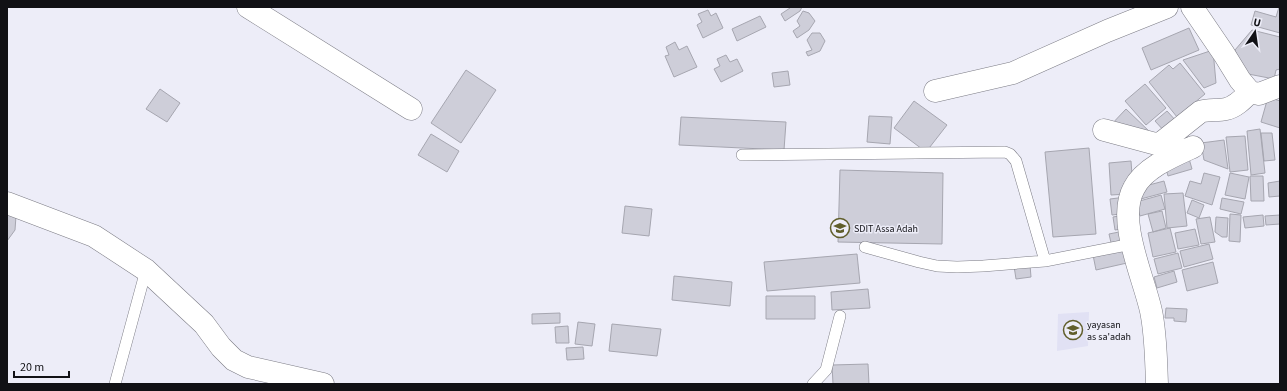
<svg xmlns="http://www.w3.org/2000/svg" width="1287" height="391" font-family="'Source Sans 3',sans-serif">
  <rect width="100%" height="100%" fill="#ededf8"/>
  <path fill="#e1e1f4" d="M 1089,312 L 1088,346 L 1057,351 L 1058,314 Z"/>
  <path fill="#ceced9" stroke="#a6a6b0" d="M 789,7 L 802,7 L 800,11 L 785,21 L 781,14 L 790,8 Z
    M 1279,7 L 1280,7 L 1280,33 L 1251,25 L 1255,11 L 1276,17 Z
    M 708,10 L 711,16 L 716,13 L 723,28 L 703,38 L 697,25 L 702,22 L 698,14 Z
    M 803,11 L 809,13 L 815,21 L 809,30 L 797,38 L 793,31 L 800,26 L 797,21 Z
    M 760,16 L 766,27 L 737,41 L 732,29 Z
    M 1189,28 L 1199,50 L 1151,70 L 1142,48 Z
    M 1252,30 L 1280,37 L 1280,69 L 1276,70 L 1274,79 L 1243,73 L 1235,50 Z
    M 812,33 L 820,33 L 825,41 L 820,51 L 808,56 L 806,52 L 812,50 L 807,40 Z
    M 675,42 L 679,50 L 687,46 L 697,67 L 674,77 L 665,56 L 669,55 L 666,47 Z
    M 1213,50 L 1216,83 L 1204,88 L 1183,60 Z
    M 726,55 L 730,62 L 737,59 L 743,71 L 721,82 L 714,69 L 720,66 L 717,59 Z
    M 1180,63 L 1205,94 L 1177,117 L 1149,82 L 1169,65 L 1173,69 Z
    M 466,70 L 496,90 L 461,143 L 431,123 Z
    M 788,71 L 790,85 L 774,87 L 772,73 Z
    M 1145,84 L 1166,108 L 1146,125 L 1125,101 Z
    M 160,89 L 180,103 L 167,122 L 146,109 Z
    M 1268,97 L 1280,101 L 1280,128 L 1261,122 Z
    M 914,101 L 947,125 L 926,152 L 894,128 Z
    M 1126,109 L 1150,132 L 1108,128 Z
    M 1167,111 L 1177,122 L 1165,132 L 1155,121 Z
    M 869,116 L 892,117 L 890,144 L 867,142 Z
    M 681,117 L 786,122 L 784,150 L 679,145 Z
    M 1260,129 L 1265,173 L 1251,175 L 1247,131 Z
    M 1261,133 L 1272,133 L 1275,160 L 1264,161 Z
    M 431,134 L 459,151 L 447,172 L 418,155 Z
    M 1245,136 L 1248,170 L 1230,172 L 1226,137 Z
    M 1224,140 L 1228,169 L 1204,160 L 1201,143 Z
    M 1089,148 L 1096,234 L 1053,237 L 1045,152 Z
    M 1188,155 L 1192,169 L 1168,176 L 1164,161 Z
    M 1131,161 L 1133,188 L 1128,194 L 1111,195 L 1109,163 Z
    M 840,170 L 943,173 L 942,244 L 838,242 Z
    M 1204,173 L 1220,177 L 1212,205 L 1185,196 L 1190,181 L 1201,184 Z
    M 1230,173 L 1249,177 L 1245,199 L 1225,195 Z
    M 1250,176 L 1263,176 L 1264,201 L 1251,201 Z
    M 1164,181 L 1167,192 L 1137,200 L 1134,189 Z
    M 1280,181 L 1280,196 L 1269,197 L 1268,183 Z
    M 1183,193 L 1187,226 L 1167,228 L 1164,194 Z
    M 1161,195 L 1165,209 L 1140,216 L 1136,202 Z
    M 1126,197 L 1128,213 L 1112,215 L 1110,199 Z
    M 1222,198 L 1244,202 L 1241,214 L 1220,209 Z
    M 1192,200 L 1204,205 L 1199,218 L 1187,213 Z
    M 7,203 L 16,216 L 15,230 L 7,241 Z
    M 625,206 L 652,209 L 649,236 L 622,233 Z
    M 1162,211 L 1166,228 L 1153,232 L 1148,214 Z
    M 1230,214 L 1241,215 L 1240,242 L 1229,241 Z
    M 1124,215 L 1127,228 L 1115,230 L 1113,217 Z
    M 1263,215 L 1264,226 L 1245,228 L 1243,217 Z
    M 1280,215 L 1280,224 L 1266,225 L 1265,216 Z
    M 1210,217 L 1215,242 L 1201,244 L 1196,219 Z
    M 1216,217 L 1228,218 L 1227,237 L 1222,237 L 1215,232 Z
    M 1170,228 L 1176,252 L 1153,257 L 1148,233 Z
    M 1195,229 L 1199,245 L 1178,249 L 1175,233 Z
    M 1124,231 L 1127,243 L 1112,247 L 1109,234 Z
    M 1209,244 L 1213,259 L 1184,267 L 1180,251 Z
    M 1124,248 L 1127,263 L 1096,270 L 1093,255 Z
    M 1178,253 L 1182,268 L 1158,274 L 1154,259 Z
    M 857,254 L 860,283 L 767,291 L 764,262 Z
    M 1213,262 L 1218,283 L 1187,291 L 1182,270 Z
    M 1030,265 L 1031,277 L 1016,279 L 1014,266 Z
    M 1174,271 L 1177,282 L 1157,288 L 1154,277 Z
    M 674,276 L 732,282 L 730,306 L 672,300 Z
    M 868,289 L 870,308 L 832,310 L 831,292 Z
    M 766,296 L 815,296 L 815,319 L 766,319 Z
    M 1166,308 L 1187,309 L 1186,322 L 1174,321 L 1174,318 L 1165,318 Z
    M 560,313 L 560,323 L 532,324 L 532,314 Z
    M 578,322 L 595,324 L 592,346 L 575,344 Z
    M 612,324 L 661,329 L 657,356 L 609,351 Z
    M 568,326 L 569,343 L 556,343 L 555,327 Z
    M 583,347 L 584,359 L 567,360 L 566,348 Z
    M 868,364 L 869,384 L 833,384 L 832,365 Z"/>
  <g fill="none" stroke-linecap="round" stroke-linejoin="round">
    <defs>
      <path id="service" d="M 742,155 L 1005,152 L 1010,154 L 1016,161 L 1045,261
        M 865,247 L 919,262 L 937,266 L 957,267 L 983,266 L 1045,261 L 1132,244
        M 115,384 L 146,270
        M 813,384 L 826,370 L 840,316"/>
      <path id="minor" d="M 248,7 L 411,109
        M 1192,7 L 1224,54 L 1240,80 L 1250,92 L 1259,94 L 1280,86
        M 935,91 L 1013,73 L 1107,31 L 1167,7
        M 1104,130 L 1156,144 L 1161,143 L 1200,112 C 1209,109 1217,111 1226,109 C 1236,107 1244,98 1250,92
        M 7,203 L 94,236 L 146,270 L 204,324 L 221,347 L 234,360 L 248,367 L 323,384
        M 1157,384 C 1156,360 1156,335 1151,311 C 1144,278 1116,220 1134,188 C 1144,168 1173,156 1193,147"/>
    </defs>
    <use href="#service" stroke="#7c7c85" stroke-width="12"/>
    <use href="#minor" stroke="#7c7c85" stroke-width="23"/>
    <use href="#service" stroke="#fff" stroke-width="11"/>
    <use href="#minor" stroke="#fff" stroke-width="22"/>
  </g>
  <defs>
    <symbol id="school-ring" viewBox="-11 -11 22 22"><circle r="9.5" fill="#ededf8" stroke="#605e2b" stroke-width="1.5"/><path d="M0-5L7-2L0 1L-7-2ZM-4 1L0 2.5L4 1V4Q0 6-4 4Z" fill="#605e2b"/></symbol>
  </defs>
  <g fill-rule="evenodd">
    <use href="#school-ring" x="829" y="217" width="22" height="22"/>
    <use href="#school-ring" x="1062" y="319" width="22" height="22"/>
  </g>
  <g text-anchor="middle" stroke-width="3" stroke-linejoin="round" paint-order="stroke">
    <g font-size="10" fill="#111115" stroke="#ededf8" text-anchor="start">
      <text x="854" y="232">SDIT Assa Adah</text>
      <text x="1087" y="328">yayasan<tspan x="1087" dy="12">as sa'adah</tspan></text>
    </g>
  </g>
  <rect width="1287" height="391" fill="none" stroke="#111115" stroke-width="16"/>
  <g transform="translate(1255 32) rotate(13)" stroke="#ededf8" stroke-width="3" paint-order="stroke">
  <path d="M0-3L7 15L0 10L-7 15Z" fill="#111115"/>
  <text y="-6" font-size="11" font-weight="bold" text-anchor="middle" fill="#111115">U</text>
  </g>
  <path d="M14 371v6h55v-6" fill="none" stroke="#111115" stroke-width="2"/>
  <text x="20" y="371" font-size="12" fill="#111115" stroke="#ededf8" stroke-width="3" paint-order="stroke">20 m</text>
</svg>
